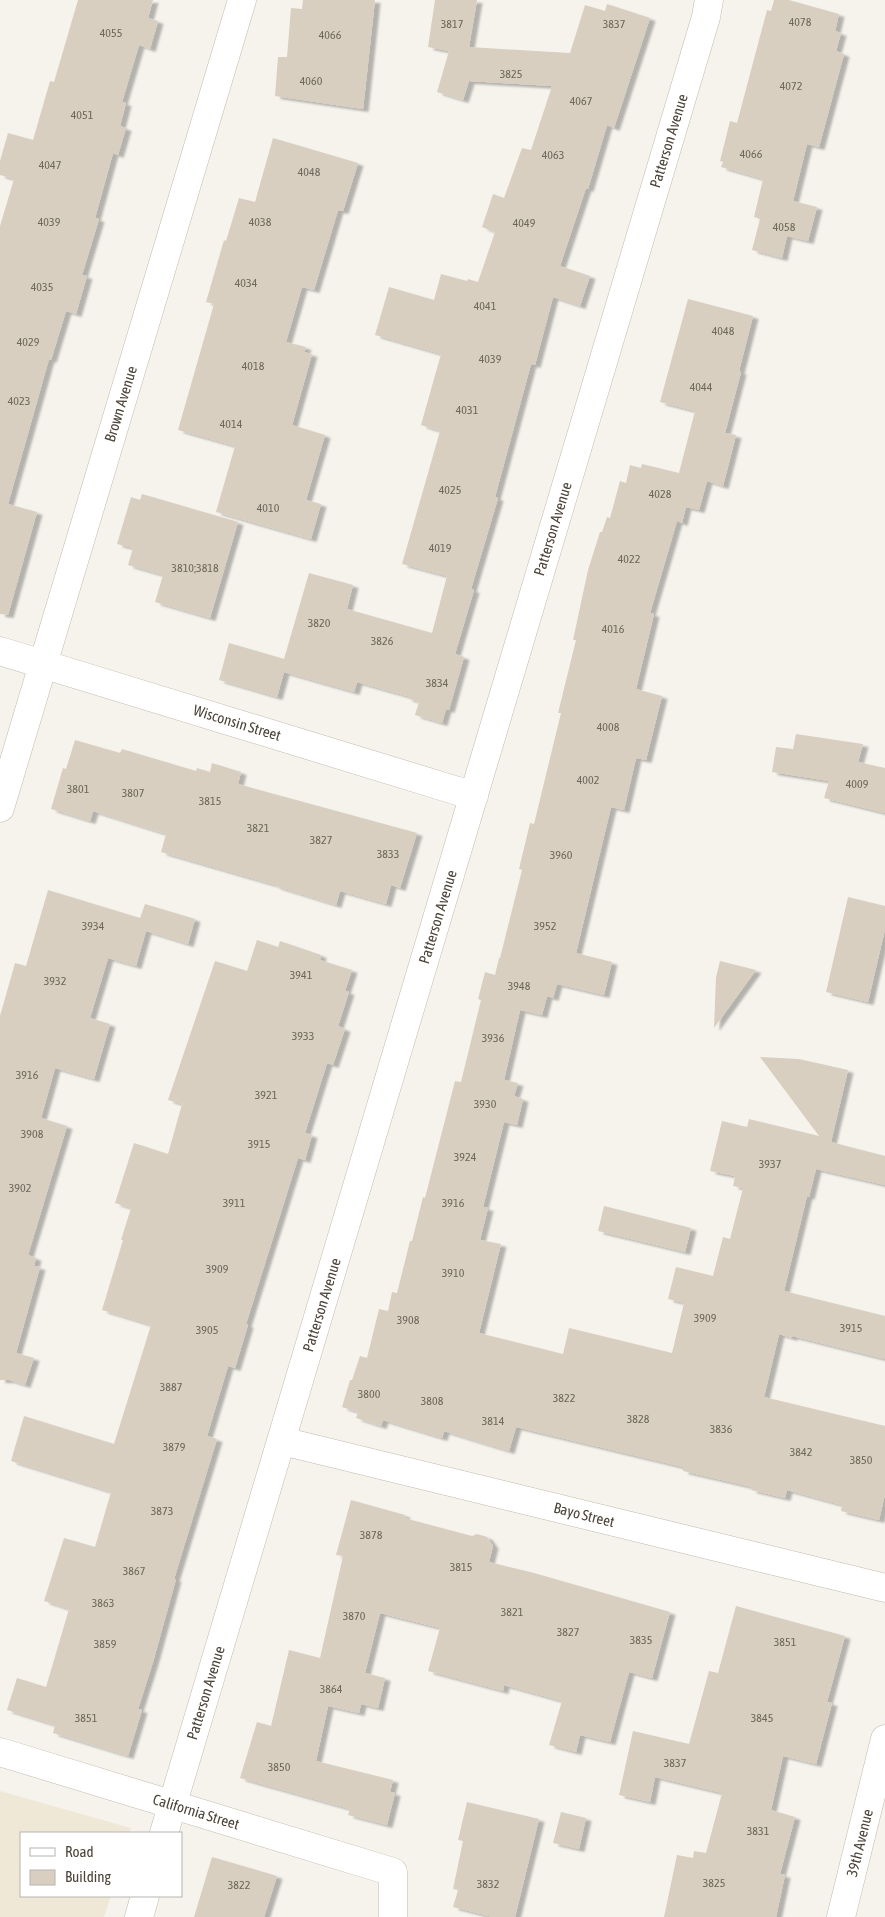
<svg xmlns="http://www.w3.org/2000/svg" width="885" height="1917" font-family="'Asap Condensed',sans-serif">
  <defs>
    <filter id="shadow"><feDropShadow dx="5.5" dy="3" stdDeviation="1" flood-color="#0004"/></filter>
  </defs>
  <rect width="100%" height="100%" fill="#f6f3ec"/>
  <path fill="#efe8d6" d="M 0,1791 L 131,1828 L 129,1833 L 21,1833 L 21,1896 L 111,1896 L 104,1917 L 0,1917 Z"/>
  <path fill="#d8cfc1" filter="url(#shadow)" d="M 78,0 L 153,0 L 148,18 L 158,21 L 150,49 L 139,45 L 122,102 L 126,103 L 120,126 L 126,128 L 118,155 L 113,153 L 95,218 L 99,219 L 82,275 L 87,276 L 76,314 L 66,311 L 51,360 L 49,359 L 8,504 L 37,512 L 8,615 L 0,614 L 0,226 L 14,179 L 0,175 L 0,161 L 8,133 L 33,140 L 50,81 L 54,82 Z
    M 303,0 L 375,0 L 363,109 L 275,96 L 278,57 L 287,57 L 291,8 L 302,9 Z
    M 435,0 L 477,0 L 469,47 L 570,53 L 585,5 L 605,11 L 607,4 L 650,18 L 614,128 L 607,125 L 588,189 L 586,188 L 560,266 L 590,276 L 580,306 L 553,297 L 535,365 L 531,364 L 495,497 L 498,498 L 471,589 L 474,590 L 455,654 L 464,657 L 449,710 L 446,709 L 442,723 L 415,715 L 419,702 L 407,698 L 407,696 L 357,682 L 354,692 L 284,672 L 277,697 L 219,680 L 229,643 L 284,659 L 309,573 L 353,585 L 347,609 L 432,633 L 447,576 L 402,564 L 440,431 L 421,425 L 441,354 L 375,335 L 389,287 L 434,300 L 441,274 L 467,281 L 468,279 L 478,282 L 495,232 L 482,227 L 493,194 L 504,198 L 522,148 L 531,150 L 552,86 L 469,81 L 463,100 L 437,92 L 449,51 L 428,47 Z
    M 774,0 L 789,0 L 839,14 L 835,31 L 841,33 L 836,51 L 844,54 L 819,147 L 807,144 L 793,201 L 817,207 L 808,241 L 787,236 L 782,258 L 752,250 L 760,219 L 754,217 L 763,179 L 721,167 L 723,162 L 720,161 L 730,121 L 737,123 L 767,10 L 771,11 Z
    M 273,138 L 358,163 L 343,211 L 338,210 L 314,290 L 302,287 L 286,342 L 306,347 L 304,352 L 312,354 L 292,425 L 325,435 L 306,500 L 321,504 L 311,539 L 216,512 L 235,446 L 178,430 L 214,304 L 206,302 L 224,240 L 226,241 L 239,198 L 255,202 Z
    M 688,299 L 753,316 L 739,371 L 741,372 L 725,433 L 736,435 L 723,486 L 707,481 L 699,510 L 686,507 L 682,523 L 677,521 L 650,613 L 654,614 L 636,689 L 662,696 L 646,760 L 636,758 L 624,810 L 611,807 L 576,953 L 612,962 L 604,995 L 557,984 L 553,998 L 547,996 L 542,1015 L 520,1010 L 504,1080 L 518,1083 L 514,1096 L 523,1099 L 517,1125 L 504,1122 L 483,1207 L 488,1208 L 480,1240 L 501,1244 L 479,1333 L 563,1354 L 569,1328 L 672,1353 L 684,1303 L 668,1299 L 676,1267 L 713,1276 L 723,1237 L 730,1239 L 743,1188 L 733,1186 L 735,1176 L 710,1171 L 722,1121 L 747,1127 L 749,1119 L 819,1136 L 760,1057 L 799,1059 L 848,1070 L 831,1142 L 885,1156 L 885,1185 L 816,1169 L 809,1197 L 807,1196 L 784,1291 L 885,1316 L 885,1359 L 792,1336 L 792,1338 L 779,1334 L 764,1397 L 885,1426 L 885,1494 L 879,1520 L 841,1511 L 842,1505 L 787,1490 L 785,1498 L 751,1490 L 752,1487 L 683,1471 L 683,1467 L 516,1427 L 509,1451 L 444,1431 L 442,1438 L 383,1420 L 381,1426 L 356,1418 L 358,1412 L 342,1407 L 350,1380 L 352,1380 L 360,1356 L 367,1358 L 379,1309 L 388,1311 L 392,1292 L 397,1293 L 410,1241 L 412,1241 L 423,1197 L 425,1198 L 455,1081 L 461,1082 L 481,1000 L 478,999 L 485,972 L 495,975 L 499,958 L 500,958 L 522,870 L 519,869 L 530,823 L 534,824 L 561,713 L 558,713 L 576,640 L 573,640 L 588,570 L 600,532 L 602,532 L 607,517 L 610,518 L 620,481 L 626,483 L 630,465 L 641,468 L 642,464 L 679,473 L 695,411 L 660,402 Z
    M 142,494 L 238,522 L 210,618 L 155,602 L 163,575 L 128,565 L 133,548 L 117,544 L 131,497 L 140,500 Z
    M 796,734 L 863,744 L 858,762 L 885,768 L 885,813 L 824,798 L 829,781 L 772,772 L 776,747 L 793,749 Z
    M 75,740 L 120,753 L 122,749 L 196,771 L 197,768 L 210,772 L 212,763 L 241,772 L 238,784 L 417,833 L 400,888 L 391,885 L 386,904 L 340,891 L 336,905 L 275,886 L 275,885 L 161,852 L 166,834 L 93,811 L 90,821 L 51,809 L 63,768 L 66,769 Z
    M 48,890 L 140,918 L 145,904 L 195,919 L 188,944 L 146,931 L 136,966 L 108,958 L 90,1018 L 110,1024 L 94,1079 L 55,1068 L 41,1118 L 67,1126 L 28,1255 L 36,1258 L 34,1266 L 40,1267 L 16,1353 L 34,1358 L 25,1385 L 9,1380 L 0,1380 L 0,1016 L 15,963 L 26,966 Z
    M 848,897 L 885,906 L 885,929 L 868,1002 L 826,992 Z
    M 257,940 L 278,947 L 280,941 L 321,955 L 320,960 L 352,970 L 345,991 L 349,992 L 338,1026 L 345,1029 L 333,1065 L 327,1063 L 305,1133 L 312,1135 L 305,1160 L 298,1158 L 246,1324 L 248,1325 L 235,1368 L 228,1366 L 207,1436 L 217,1439 L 174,1579 L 176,1579 L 153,1662 L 138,1709 L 142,1710 L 128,1756 L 53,1733 L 55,1725 L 7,1710 L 17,1678 L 46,1687 L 69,1609 L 44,1601 L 64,1538 L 95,1547 L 111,1492 L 11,1461 L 24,1416 L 114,1444 L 151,1325 L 102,1310 L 123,1240 L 121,1240 L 131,1208 L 115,1203 L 134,1143 L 168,1154 L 182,1104 L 168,1100 L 215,961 L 247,971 Z
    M 720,961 L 756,970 L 714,1028 L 716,977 Z
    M 604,1206 L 691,1228 L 685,1252 L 598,1231 Z
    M 351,1500 L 405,1515 L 404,1518 L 472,1536 L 477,1534 L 487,1537 L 493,1546 L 489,1562 L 534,1573 L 670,1612 L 652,1678 L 629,1672 L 610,1742 L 580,1735 L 576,1752 L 549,1745 L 562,1701 L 504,1685 L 503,1691 L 428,1671 L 440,1628 L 380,1613 L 365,1673 L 385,1678 L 378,1708 L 361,1704 L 359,1713 L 328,1706 L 316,1761 L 393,1780 L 390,1792 L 395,1793 L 387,1825 L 348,1815 L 350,1809 L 240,1778 L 257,1722 L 271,1726 L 289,1650 L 320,1658 L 343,1556 L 336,1555 Z
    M 736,1606 L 845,1636 L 827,1702 L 832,1703 L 816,1764 L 783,1756 L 771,1810 L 795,1817 L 780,1874 L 785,1875 L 776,1917 L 664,1917 L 677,1855 L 693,1858 L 694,1851 L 706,1853 L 722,1793 L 655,1777 L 650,1802 L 619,1795 L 633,1731 L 689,1744 L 709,1671 L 718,1673 Z
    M 467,1802 L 539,1819 L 515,1917 L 493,1917 L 453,1907 L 458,1890 L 453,1889 L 463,1841 L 458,1840 Z
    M 561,1812 L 586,1818 L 579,1849 L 553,1843 Z
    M 212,1857 L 277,1876 L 264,1917 L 194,1917 Z"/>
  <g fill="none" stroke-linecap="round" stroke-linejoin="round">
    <defs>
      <path id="minor" d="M 0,651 L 474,796
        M 0,808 L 242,0
        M 282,1441 L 885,1588
        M 0,1752 L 393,1872 L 393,1917
        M 164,1833 L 706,17 L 709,0
        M 139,1917 L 145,1896
        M 841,1917 L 885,1739"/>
    </defs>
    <use href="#minor" stroke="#c2bbae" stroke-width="29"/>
    <use href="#minor" stroke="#fff" stroke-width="28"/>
  </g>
  <g text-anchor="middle" stroke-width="4" stroke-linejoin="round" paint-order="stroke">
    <g font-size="12" fill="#6e675b">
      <text x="800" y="26">4078</text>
      <text x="452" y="28">3817</text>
      <text x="614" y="28">3837</text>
      <text x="111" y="37">4055</text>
      <text x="330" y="39">4066</text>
      <text x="511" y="78">3825</text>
      <text x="311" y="85">4060</text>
      <text x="791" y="90">4072</text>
      <text x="581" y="105">4067</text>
      <text x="82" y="119">4051</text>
      <text x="751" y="158">4066</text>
      <text x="553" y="159">4063</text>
      <text x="50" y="169">4047</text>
      <text x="309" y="176">4048</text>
      <text x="49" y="226">4039</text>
      <text x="260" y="226">4038</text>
      <text x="524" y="227">4049</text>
      <text x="784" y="231">4058</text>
      <text x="246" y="287">4034</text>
      <text x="42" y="291">4035</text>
      <text x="485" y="310">4041</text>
      <text x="723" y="335">4048</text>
      <text x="28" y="346">4029</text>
      <text x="490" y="363">4039</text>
      <text x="253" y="370">4018</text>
      <text x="701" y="391">4044</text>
      <text x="19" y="405">4023</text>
      <text x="467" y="414">4031</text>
      <text x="231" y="428">4014</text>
      <text x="450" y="494">4025</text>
      <text x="660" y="498">4028</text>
      <text x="268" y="512">4010</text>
      <text x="440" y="552">4019</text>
      <text x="629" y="563">4022</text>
      <text x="195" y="572">3810;3818</text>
      <text x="319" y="627">3820</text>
      <text x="613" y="633">4016</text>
      <text x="382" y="645">3826</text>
      <text x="437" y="687">3834</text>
      <text x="608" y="731">4008</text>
      <text x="588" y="784">4002</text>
      <text x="857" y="788">4009</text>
      <text x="78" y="793">3801</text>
      <text x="133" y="797">3807</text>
      <text x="210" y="805">3815</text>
      <text x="258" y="832">3821</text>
      <text x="321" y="844">3827</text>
      <text x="388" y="858">3833</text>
      <text x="561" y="859">3960</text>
      <text x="93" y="930">3934</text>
      <text x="545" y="930">3952</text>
      <text x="301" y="979">3941</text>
      <text x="55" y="985">3932</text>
      <text x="519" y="990">3948</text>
      <text x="303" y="1040">3933</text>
      <text x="493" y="1042">3936</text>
      <text x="27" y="1079">3916</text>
      <text x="266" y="1099">3921</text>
      <text x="485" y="1108">3930</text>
      <text x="32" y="1138">3908</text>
      <text x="259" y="1148">3915</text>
      <text x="465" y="1161">3924</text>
      <text x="770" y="1168">3937</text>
      <text x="20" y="1192">3902</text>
      <text x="234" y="1207">3911</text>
      <text x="453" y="1207">3916</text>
      <text x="217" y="1273">3909</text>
      <text x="453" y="1277">3910</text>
      <text x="705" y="1322">3909</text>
      <text x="408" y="1324">3908</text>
      <text x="851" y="1332">3915</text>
      <text x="207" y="1334">3905</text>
      <text x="171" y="1391">3887</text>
      <text x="369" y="1398">3800</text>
      <text x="564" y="1402">3822</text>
      <text x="432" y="1405">3808</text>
      <text x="638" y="1423">3828</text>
      <text x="493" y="1425">3814</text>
      <text x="721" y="1433">3836</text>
      <text x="174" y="1451">3879</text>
      <text x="801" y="1456">3842</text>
      <text x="861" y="1464">3850</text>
      <text x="162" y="1515">3873</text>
      <text x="371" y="1539">3878</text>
      <text x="461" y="1571">3815</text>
      <text x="134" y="1575">3867</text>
      <text x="103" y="1607">3863</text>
      <text x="512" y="1616">3821</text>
      <text x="354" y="1620">3870</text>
      <text x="568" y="1636">3827</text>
      <text x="641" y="1644">3835</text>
      <text x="785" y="1646">3851</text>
      <text x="105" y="1648">3859</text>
      <text x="331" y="1693">3864</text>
      <text x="86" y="1722">3851</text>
      <text x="762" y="1722">3845</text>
      <text x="675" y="1767">3837</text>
      <text x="279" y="1771">3850</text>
      <text x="758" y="1835">3831</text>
      <text x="714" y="1887">3825</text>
      <text x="488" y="1888">3832</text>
      <text x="239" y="1889">3822</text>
    </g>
    <g font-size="15" fill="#4b4439" stroke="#fff">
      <text transform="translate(669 141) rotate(-73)" y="5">Patterson Avenue</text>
      <text transform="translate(121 404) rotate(-73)" y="5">Brown Avenue</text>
      <text transform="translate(553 529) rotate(-73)" y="5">Patterson Avenue</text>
      <text transform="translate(237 723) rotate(17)" y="5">Wisconsin Street</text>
      <text transform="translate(438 917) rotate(-73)" y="5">Patterson Avenue</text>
      <text transform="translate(322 1305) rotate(-73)" y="5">Patterson Avenue</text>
      <text transform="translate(584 1515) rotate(14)" y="5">Bayo Street</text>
      <text transform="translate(206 1693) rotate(-73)" y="5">Patterson Avenue</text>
      <text transform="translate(196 1812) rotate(17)" y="5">California Street</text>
      <text transform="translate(860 1843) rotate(-76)" y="5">39th Avenue</text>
    </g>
  </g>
  <rect x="20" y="1832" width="162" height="65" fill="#ffffff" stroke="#b7b4b0"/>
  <rect x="30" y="1848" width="25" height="8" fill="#ffffff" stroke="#b7b4b0"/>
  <text x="65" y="1857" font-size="15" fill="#4b4439">Road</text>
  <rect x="30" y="1870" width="25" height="15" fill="#d8cfc1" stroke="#b7b4b0"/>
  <text x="65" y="1882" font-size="15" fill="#4b4439">Building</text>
</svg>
